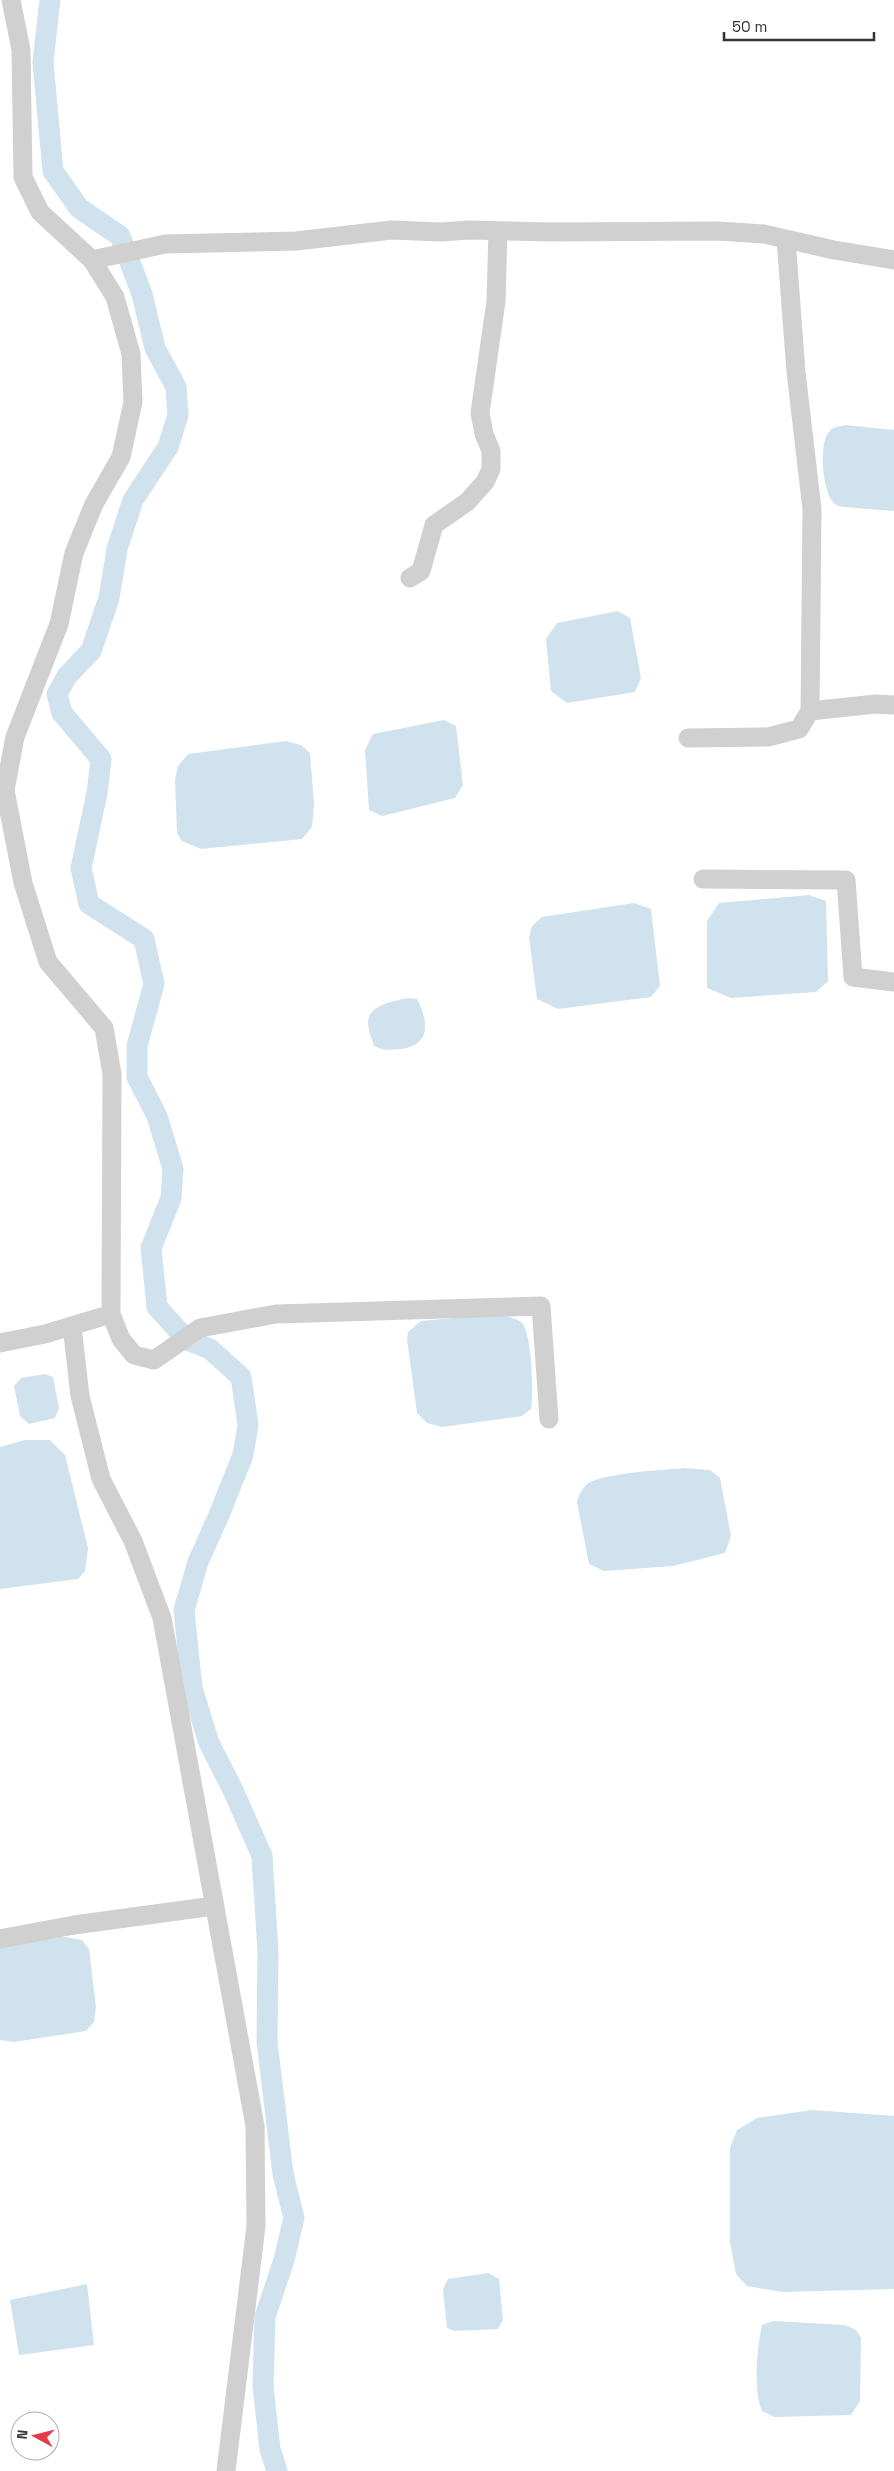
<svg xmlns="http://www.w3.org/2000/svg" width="894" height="2471" font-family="'Space Grotesk',sans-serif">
  <rect width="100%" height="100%" fill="#fff"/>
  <path fill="#cfe2ee" d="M 845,425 L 894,430 L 894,511 L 843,507 C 840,506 837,506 835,504 C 822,494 819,445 828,433 C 832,427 839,427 845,425 Z
    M 618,611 L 630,618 L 641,678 L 635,692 L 567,703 L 551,691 L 546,639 L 557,623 Z
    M 444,720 L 456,726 L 463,785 L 455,798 L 382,816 L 369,810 L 365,750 L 373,734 Z
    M 286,741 L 301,745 L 310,753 L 314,804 L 312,827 L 302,839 L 201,849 L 182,841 L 177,833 L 175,780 L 178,766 L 188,754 Z
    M 809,895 L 826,901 L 828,981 L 816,992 L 731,998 L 707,988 L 707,921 L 719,903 Z
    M 634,903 L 651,909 L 660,986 L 651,997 L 558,1009 L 537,999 L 529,937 L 532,926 L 542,917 Z
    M 408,998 L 417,999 C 429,1022 431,1045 401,1049 C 390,1050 384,1051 374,1046 C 372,1039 368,1030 368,1023 C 368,1004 395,1001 408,998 Z
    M 487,1315 C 498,1316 511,1315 521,1322 C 532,1331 534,1394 531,1409 L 522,1416 L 442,1427 L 427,1423 L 417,1413 L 407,1339 L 408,1332 L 421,1321 Z
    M 45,1374 L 53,1377 L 59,1408 L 55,1418 L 29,1424 L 20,1416 L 14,1386 L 21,1378 Z
    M 25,1440 L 50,1440 L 65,1455 L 88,1548 L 85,1571 L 78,1579 L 0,1589 L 0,1447 Z
    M 685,1468 L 710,1470 L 720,1478 L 731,1536 L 725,1553 L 673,1566 L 604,1571 L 589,1564 L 577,1502 C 579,1496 581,1490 586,1485 C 598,1473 665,1470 685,1468 Z
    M 44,1937 L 66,1937 L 82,1940 L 89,1949 L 96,2007 L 94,2022 L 86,2031 L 14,2042 L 0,2040 L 0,1946 Z
    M 812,2110 L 894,2116 L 894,2289 L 782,2292 L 747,2286 L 736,2274 L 730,2242 L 730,2148 L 737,2130 L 757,2118 Z
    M 488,2273 L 499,2279 L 503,2320 L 498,2329 L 454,2331 L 447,2328 L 443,2289 L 448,2279 Z
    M 87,2284 L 94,2345 L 19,2355 L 10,2300 Z
    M 773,2321 L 845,2325 L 856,2330 L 861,2338 L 860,2401 L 851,2415 L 774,2417 L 762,2411 C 753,2390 757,2348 762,2325 Z"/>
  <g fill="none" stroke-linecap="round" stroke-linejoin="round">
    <path stroke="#cfe2ee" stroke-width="21" d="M 50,0 L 43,62 L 53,171 L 79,208 L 120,236 L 142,294 L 155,348 L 176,387 L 178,415 L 168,447 L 133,500 L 117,549 L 109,598 L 91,651 L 67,676 L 57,694 L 62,713 L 101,759 L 97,793 L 81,868 L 89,904 L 144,939 L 154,984 L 137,1046 L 137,1077 L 157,1116 L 173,1169 L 171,1198 L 151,1248 L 157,1307 L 187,1340 L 210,1349 L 241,1377 L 248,1425 L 243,1455 L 219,1515 L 198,1562 L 184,1610 L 192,1688 L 209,1743 L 233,1790 L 262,1856 L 268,1952 L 267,2042 L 283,2174 L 294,2218 L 284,2260 L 265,2317 L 263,2386 L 270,2449 L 277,2471"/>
    <path stroke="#d0d0d0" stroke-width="19" d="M 11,0 L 21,50 L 23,177 L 40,212 L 92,260 L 115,297 L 131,354 L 133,402 L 121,457 L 94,504 L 74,553 L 59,624 L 15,737 L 5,790 L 23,883 L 48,962 L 104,1028 L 112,1074 L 111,1314 L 121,1339 L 134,1355 L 154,1360 L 200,1328 L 276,1314 L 541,1306 L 549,1419
      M 786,239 L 796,372 L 812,509 L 810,711
      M 92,260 L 165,244 L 296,241 L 392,230 L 441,232 L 469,230 L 550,232 L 718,231 L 764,234 L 834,250 L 894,260
      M 410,578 L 421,571 L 434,525 L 467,502 L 485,482 L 491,469 L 491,451 L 484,434 L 480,413 L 496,301 L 498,231
      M 688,738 L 768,737 L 799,729 L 810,711 L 876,704 L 894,705
      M 703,879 L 846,880 L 853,977 L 894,982
      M 72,1326 L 80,1396 L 101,1479 L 133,1541 L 162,1618 L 255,2126 L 256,2226 L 226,2471
      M 0,1343 L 45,1334 L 111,1314
      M 0,1939 L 74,1925 L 214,1906"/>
  </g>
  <g transform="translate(35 2436) rotate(277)"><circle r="24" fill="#ffffff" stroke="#adadad"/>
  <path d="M0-4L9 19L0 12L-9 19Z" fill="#e63946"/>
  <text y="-8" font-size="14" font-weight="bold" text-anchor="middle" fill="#333333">N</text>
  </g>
  <path d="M724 32v8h150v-8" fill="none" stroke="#333333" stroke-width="2.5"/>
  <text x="732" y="32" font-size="15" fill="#333333" stroke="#ffffff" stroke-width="4" paint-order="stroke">50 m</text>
</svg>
